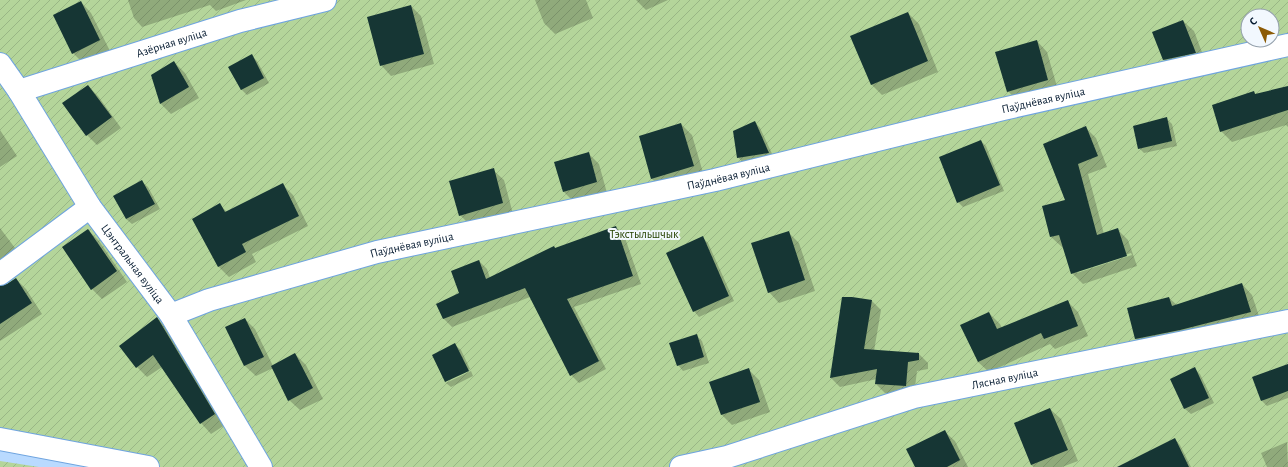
<svg xmlns="http://www.w3.org/2000/svg" width="1288" height="467" font-family="'Alegreya Sans',sans-serif">
  <defs>
    <pattern id="garden-furrows" width="10" height="10" patternUnits="userSpaceOnUse"><rect width="10" height="10" fill="#b4d59a"/><path d="M-1 1l2-2M0 10L10 0M9 11l2-2" fill="none" stroke="#99b685"/></pattern>
  </defs>
  <rect width="100%" height="100%" fill="#b9daff"/>
  <path fill="url(#garden-furrows)" fill-rule="evenodd" d="M 0,0 L 1288,0 L 1288,467 L 159,467 L 0,439 ZM 1248,16 L 1272,16 L 1272,40 L 1248,40 Z
    M 0,461 L 39,467 L 0,467 Z"/>
  <path fill="#0003" fill-rule="evenodd" d="M 128,0 L 246,0 L 216,11 L 210,5 L 142,27 L 134,18 Z
    M 535,0 L 586,0 L 593,18 L 555,34 L 544,23 Z
    M 636,0 L 668,0 L 646,10 Z
    M 81,2 L 91,13 L 110,51 L 84,64 L 73,53 L 54,15 Z
    M 411,6 L 421,16 L 434,64 L 391,76 L 381,65 Z
    M 908,13 L 919,24 L 938,72 L 882,95 L 872,85 L 852,37 Z
    M 1183,21 L 1194,31 L 1206,63 L 1174,70 L 1164,60 Z
    M 1248,27 L 1248,40 L 1272,40 L 1272,34 L 1274,42 L 1251,47 L 1246,41 L 1242,29 Z
    M 1037,41 L 1047,52 L 1058,90 L 1018,102 L 1008,91 Z
    M 251,55 L 257,61 L 269,83 L 247,95 L 241,89 Z
    M 174,62 L 185,73 L 199,98 L 171,114 L 161,104 L 152,75 Z
    M 88,86 L 98,96 L 121,128 L 97,145 L 87,135 Z
    M 1288,87 L 1288,127 L 1286,125 L 1232,142 L 1221,131 L 1254,92 L 1256,95 Z
    M 1166,118 L 1172,124 L 1177,146 L 1144,153 L 1139,148 Z
    M 755,122 L 760,128 L 774,158 L 743,163 L 738,157 Z
    M 681,124 L 692,135 L 704,176 L 663,189 L 652,179 L 640,137 Z
    M 1085,127 L 1096,138 L 1107,167 L 1088,174 L 1104,234 L 1118,230 L 1128,240 L 1137,266 L 1083,284 L 1072,273 L 1063,247 L 1062,247 L 1051,237 L 1067,200 ZM 1131,253 L 1132,255 L 1077,273 L 1077,271 Z
    M 0,130 L 17,156 L 0,167 Z
    M 981,141 L 986,146 L 1004,191 L 963,207 L 958,202 Z
    M 588,153 L 599,164 L 607,193 L 574,202 L 564,192 Z
    M 493,170 L 504,180 L 513,214 L 471,226 L 460,215 Z
    M 142,182 L 148,187 L 160,209 L 132,224 L 126,219 Z
    M 283,185 L 293,195 L 308,226 L 252,254 L 256,262 L 229,277 L 218,266 L 220,205 L 227,212 Z
    M 616,227 L 624,235 L 641,284 L 574,307 L 606,369 L 579,383 L 571,375 L 530,297 L 452,327 L 443,318 L 460,293 L 479,261 L 487,269 L 490,278 L 554,247 L 556,249 Z
    M 0,228 L 15,248 L 5,256 L 12,267 L 0,278 Z
    M 88,230 L 99,241 L 127,282 L 102,299 L 92,289 Z
    M 788,232 L 799,243 L 815,291 L 779,303 L 769,292 Z
    M 703,238 L 708,243 L 734,301 L 699,317 L 694,311 Z
    M 16,279 L 26,289 L 42,314 L 0,341 L 0,287 L 2,287 Z
    M 1242,284 L 1252,295 L 1261,322 L 1147,349 L 1136,339 L 1128,309 L 1169,298 L 1177,305 Z
    M 872,301 L 881,310 L 874,351 L 919,354 L 928,363 L 928,369 L 917,371 L 914,395 L 885,393 L 876,384 L 877,379 L 840,387 L 831,378 Z
    M 1068,302 L 1078,312 L 1088,336 L 1055,349 L 1050,344 L 989,372 L 978,362 L 962,326 L 989,313 L 1000,324 L 1002,328 Z
    M 157,318 L 167,329 L 225,425 L 211,434 L 201,423 L 162,367 L 147,377 L 137,367 Z
    M 245,319 L 255,329 L 273,366 L 295,354 L 306,365 L 323,399 L 300,410 L 289,400 L 273,368 L 256,376 L 245,366 L 227,328 Z
    M 696,335 L 702,341 L 709,363 L 683,371 L 678,365 Z
    M 455,345 L 461,350 L 470,369 L 446,381 L 446,383 L 433,356 Z
    M 748,369 L 759,380 L 770,412 L 732,425 L 722,415 L 710,383 Z
    M 1195,369 L 1200,374 L 1214,403 L 1191,414 L 1185,409 L 1172,379 Z
    M 1288,370 L 1288,398 L 1267,406 L 1262,401 Z
    M 471,371 L 473,376 L 451,387 L 446,383 Z
    M 1050,409 L 1061,419 L 1078,461 L 1062,467 L 1034,467 L 1031,465 Z
    M 944,431 L 955,441 L 968,467 L 916,467 Z
    M 1175,439 L 1180,445 L 1191,467 L 1147,467 Z
    M 1287,442 L 1288,467 L 1267,467 L 1261,453 Z"/>
  <path fill="#163634" d="M 81,1 L 100,40 L 72,54 L 53,15 Z
    M 411,5 L 424,54 L 380,66 L 367,17 Z
    M 908,12 L 928,61 L 871,85 L 850,36 Z
    M 1183,20 L 1196,53 L 1163,60 L 1152,32 Z
    M 1037,40 L 1048,80 L 1007,92 L 995,52 Z
    M 252,54 L 264,78 L 241,90 L 228,67 Z
    M 174,61 L 189,87 L 160,104 L 151,75 Z
    M 88,85 L 112,117 L 86,136 L 62,103 Z
    M 1288,86 L 1288,110 L 1220,132 L 1212,105 L 1254,91 L 1255,94 Z
    M 1167,117 L 1172,141 L 1138,149 L 1133,126 Z
    M 755,121 L 769,153 L 737,158 L 733,131 Z
    M 681,123 L 694,166 L 651,179 L 639,136 Z
    M 1086,126 L 1098,156 L 1078,164 L 1097,235 L 1118,228 L 1127,256 L 1071,274 L 1059,235 L 1050,237 L 1042,206 L 1065,200 L 1043,144 Z
    M 981,140 L 1000,185 L 957,203 L 939,157 Z
    M 589,152 L 597,182 L 563,192 L 554,162 Z
    M 494,168 L 503,203 L 459,216 L 449,181 Z
    M 142,180 L 155,204 L 126,219 L 113,196 Z
    M 283,183 L 299,216 L 242,244 L 246,252 L 218,267 L 192,219 L 220,203 L 225,212 Z
    M 616,226 L 633,276 L 567,299 L 599,361 L 570,376 L 525,288 L 443,319 L 436,304 L 459,293 L 451,271 L 479,260 L 486,279 L 554,246 L 555,248 Z
    M 88,229 L 117,271 L 91,290 L 62,247 Z
    M 789,231 L 805,280 L 768,293 L 751,243 Z
    M 703,236 L 729,296 L 693,312 L 666,253 Z
    M 16,278 L 32,303 L 0,324 L 0,286 L 7,284 Z
    M 1242,283 L 1251,312 L 1180,330 L 1135,339 L 1127,308 L 1169,297 L 1172,306 Z
    M 842,297 L 852,297 L 872,300 L 864,349 L 919,353 L 919,360 L 908,362 L 906,386 L 875,384 L 877,369 L 830,378 Z
    M 1068,300 L 1078,326 L 1044,339 L 1041,333 L 978,362 L 960,325 L 989,312 L 997,329 Z
    M 157,317 L 215,414 L 200,424 L 153,355 L 136,368 L 119,346 Z
    M 245,318 L 264,357 L 244,366 L 225,327 Z
    M 697,334 L 704,357 L 677,366 L 669,343 Z
    M 455,343 L 469,371 L 445,382 L 432,355 Z
    M 295,353 L 313,388 L 288,401 L 271,366 Z
    M 1288,364 L 1288,391 L 1261,401 L 1252,377 Z
    M 1195,367 L 1209,398 L 1184,409 L 1170,379 Z
    M 749,368 L 760,402 L 721,415 L 709,382 Z
    M 1050,408 L 1068,450 L 1031,465 L 1014,423 Z
    M 945,430 L 960,460 L 947,467 L 915,467 L 906,449 Z
    M 1175,438 L 1189,467 L 1117,467 Z"/>
  <g fill="none" stroke-linecap="round" stroke-linejoin="round">
    <defs>
      <g id="minor">
        <path id="s1" d="M 0,64 L 19,91 L 90,207 L 171,315 L 261,467"/>
        <path id="s2" d="M 19,91 L 240,21 L 325,0"/>
        <path d="M 0,274 L 90,207"/>
        <path id="s3" d="M 171,315 L 209,300 L 377,252 L 715,180 L 1003,109 L 1288,45"/>
        <path d="M 0,439 L 148,467"/>
        <path id="s4" d="M 681,467 L 727,457 L 914,397 L 1288,321"/>
      </g>
    </defs>
    <use href="#minor" stroke="#6fa4df" stroke-width="24"/>
    <use href="#minor" stroke="#fff" stroke-width="22"/>
  </g>
  <g text-anchor="middle" stroke-width="4" stroke-linejoin="round" paint-order="stroke">
    <g font-size="12" fill="#061b31" stroke="#f2f8fe">
      <text dy="4" stroke="none"><textPath href="#s2" startOffset="160">Азёрная вуліца</textPath></text>
      <text dy="4" stroke="none"><textPath href="#s3" startOffset="899">Паўднёвая вуліца</textPath></text>
      <text dy="4" stroke="none"><textPath href="#s3" startOffset="575">Паўднёвая вуліца</textPath></text>
      <text dy="4" stroke="none"><textPath href="#s3" startOffset="251">Паўднёвая вуліца</textPath></text>
      <text dy="4" stroke="none"><textPath href="#s1" startOffset="240">Цэнтральная вуліца</textPath></text>
      <text dy="4" stroke="none"><textPath href="#s4" startOffset="336">Лясная вуліца</textPath></text>
    </g>
    <g font-size="12" fill="#264300" stroke="#f2f8fe">
      <text x="644" y="238">Тэкстыльшчык</text>
    </g>
  </g>
  <g transform="translate(1260 28) rotate(315)"><circle r="19" fill="#f2f8fe" stroke="#94a0ac"/>
  <path d="M0-3L7 15L0 10L-7 15Z" fill="#8c5a05"/>
  <text y="-6" font-size="11" font-weight="bold" text-anchor="middle" fill="#061b31">С</text>
  </g>
</svg>
